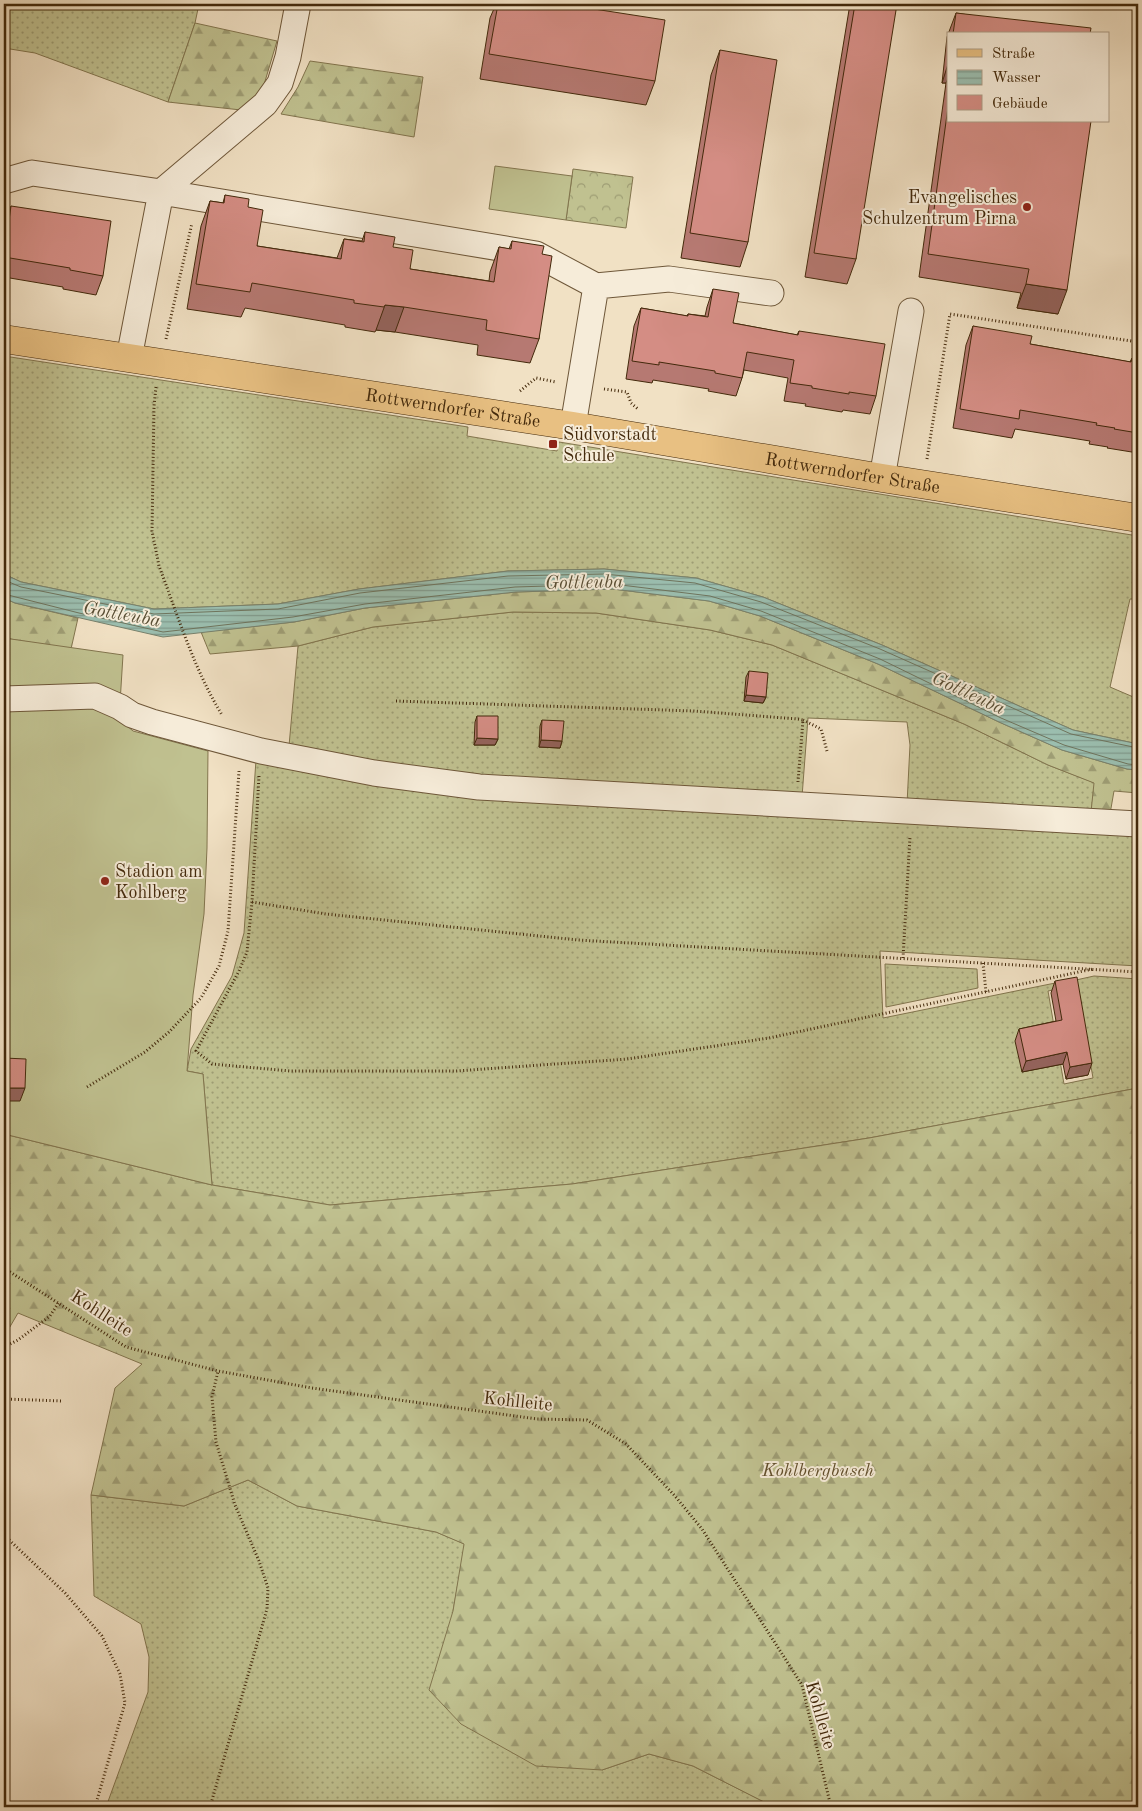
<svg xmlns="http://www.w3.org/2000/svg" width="1142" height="1811" font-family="'Old Standard TT',serif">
  <defs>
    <pattern id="grass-dots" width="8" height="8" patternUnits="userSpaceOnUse" patternTransform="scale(1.25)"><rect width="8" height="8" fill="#c0c190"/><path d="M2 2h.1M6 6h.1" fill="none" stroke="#9e9d74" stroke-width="1.8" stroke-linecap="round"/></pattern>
    <pattern id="forest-firs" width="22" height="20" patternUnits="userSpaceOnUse" patternTransform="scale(1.25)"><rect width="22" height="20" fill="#c0c190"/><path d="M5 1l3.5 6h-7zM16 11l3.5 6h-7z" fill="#9e9d74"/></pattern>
    <pattern id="park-crowns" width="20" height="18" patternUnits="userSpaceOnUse" patternTransform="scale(1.25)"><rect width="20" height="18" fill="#c0c190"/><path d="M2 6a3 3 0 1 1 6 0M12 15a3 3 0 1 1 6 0" fill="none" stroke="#9e9d74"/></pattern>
    <pattern id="water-rules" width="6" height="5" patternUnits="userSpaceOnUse" patternTransform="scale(1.25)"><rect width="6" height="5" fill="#9bbeaf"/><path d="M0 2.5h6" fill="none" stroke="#809a8d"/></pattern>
  </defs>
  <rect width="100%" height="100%" fill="#f1e1c4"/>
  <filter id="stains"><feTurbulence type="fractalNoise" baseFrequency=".004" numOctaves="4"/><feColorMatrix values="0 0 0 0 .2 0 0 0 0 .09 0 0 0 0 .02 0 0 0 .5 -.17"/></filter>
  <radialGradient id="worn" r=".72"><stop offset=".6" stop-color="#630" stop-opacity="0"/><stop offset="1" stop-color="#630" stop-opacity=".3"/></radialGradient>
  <path fill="url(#grass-dots)" stroke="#82754e" d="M 4,4 L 199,4 L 195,23 L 168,102 L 35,53 L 4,48 Z
    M 4,356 L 468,427 L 467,436 L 557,451 L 559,442 L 1138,536 L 1138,599 L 1130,599 L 1110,687 L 1138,699 L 1138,744 L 1073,730 L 882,645 L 763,597 L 696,578 L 604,569 L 508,571 L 359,589 L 278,604 L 154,609 L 21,582 L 4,574 Z
    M 513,612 L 596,613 L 710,630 L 772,645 L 964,724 L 1048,765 L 1095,783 L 1091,812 L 907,804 L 910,745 L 907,722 L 808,718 L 802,797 L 482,780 L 289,746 L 298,646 L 373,627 Z
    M 256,760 L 1138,830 L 1138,966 L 880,951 L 883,1018 L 1070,980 L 1072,986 L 1048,991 L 1064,1084 L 1093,1078 L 1076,980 L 1094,976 L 1138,979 L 1138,1088 L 869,1138 L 572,1184 L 330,1205 L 212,1185 L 203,1074 L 187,1071 L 191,1049 L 232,976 L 244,933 Z
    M 885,964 L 977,969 L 978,988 L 886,1007 Z
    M 248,1480 L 297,1506 L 436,1532 L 465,1544 L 453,1611 L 602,1770 L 649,1754 L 693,1766 L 774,1807 L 106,1807 L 148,1692 L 149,1657 L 141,1624 L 94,1596 L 91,1495 L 184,1506 Z"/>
  <path fill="url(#forest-firs)" stroke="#82754e" d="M 195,23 L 277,41 L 263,88 L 241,110 L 168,102 Z
    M 310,61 L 423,77 L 414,137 L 281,114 L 298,87 Z
    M 613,589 L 709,601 L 760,616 L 878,664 L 999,722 L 1062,750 L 1127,769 L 1138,770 L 1138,793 L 1114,791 L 1110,814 L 1091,812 L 1094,783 L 1048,765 L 964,724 L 772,645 L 710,630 L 596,613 L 513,612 L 373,627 L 298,646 L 210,654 L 201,632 L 294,622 L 365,608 L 516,592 Z
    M 4,598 L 15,603 L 78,618 L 71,649 L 4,638 Z
    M 1138,1088 L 1138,1807 L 774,1807 L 693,1766 L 649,1754 L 602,1770 L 536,1766 L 461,1724 L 429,1690 L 453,1611 L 464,1544 L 436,1532 L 297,1506 L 248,1480 L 184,1506 L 91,1495 L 115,1388 L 142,1364 L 18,1313 L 4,1337 L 4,1134 L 212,1185 L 330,1205 L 572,1184 L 869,1138 Z"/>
  <path fill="url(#park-crowns)" stroke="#82754e" d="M 573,169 L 633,177 L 626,228 L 566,220 Z"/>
  <path fill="#c0c190" stroke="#82754e" d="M 495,166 L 572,176 L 566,220 L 489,209 Z
    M 4,638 L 123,655 L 119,719 L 133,731 L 208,751 L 207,848 L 204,914 L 193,995 L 187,1071 L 203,1074 L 212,1185 L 4,1134 Z"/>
  <path fill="url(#water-rules)" stroke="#78826d" d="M 604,569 L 696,578 L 763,597 L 882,645 L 1073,730 L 1138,744 L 1138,770 L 1127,769 L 1062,750 L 999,722 L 878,664 L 760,616 L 709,601 L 613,589 L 516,592 L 365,608 L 294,622 L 163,637 L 15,603 L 4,598 L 4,574 L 21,582 L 154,609 L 278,604 L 359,589 L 508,571 Z"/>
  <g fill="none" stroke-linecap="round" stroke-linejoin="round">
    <path stroke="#6f745d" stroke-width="1" d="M 4,580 L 21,587 L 154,614 L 278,609 L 360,593 L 508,576 L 604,574 L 695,583 L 761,602 L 880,649 L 1071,734 L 1138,748
      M 4,594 L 79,613 L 163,632 L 293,617 L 365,604 L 515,587 L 613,584 L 710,596 L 761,611 L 880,659 L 1001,718 L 1064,745 L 1128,764 L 1138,765"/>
    <defs>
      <path id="minor" d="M 4,181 L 32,173 L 161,192 L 265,104 L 280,83 L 288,57 L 298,4
        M 596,286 L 669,279 L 771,293
        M 129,358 L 161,192 L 536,254 L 596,286 L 573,426
        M 882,478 L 911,311
        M 4,699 L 95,696 L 120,707 L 132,715 L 152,722 L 261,751 L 374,773 L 479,787 L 1138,824"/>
      <g id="major">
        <path id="s1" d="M 4,339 L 573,426 L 882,478 L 1138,518"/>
      </g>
    </defs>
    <use href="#minor" stroke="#6e5739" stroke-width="27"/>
    <use href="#major" stroke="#43290b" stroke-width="29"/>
    <path stroke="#43290b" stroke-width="3" stroke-dasharray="1 2.5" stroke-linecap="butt" d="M 166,339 L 192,223
      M 156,387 L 154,406 L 152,531 L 159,566 C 178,616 194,669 222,715
      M 604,389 L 627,392 L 631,403 L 638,409
      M 520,391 L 536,378 L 556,382
      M 927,459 L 950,314 L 1138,342
      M 396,701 L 694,711 L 798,719 L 803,720 L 798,782
      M 803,720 L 821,729 L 827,751
      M 259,776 L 252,902 L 247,952 L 239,971 L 196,1051 L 212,1064 L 290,1071 L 456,1071 L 627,1059 L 769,1038 L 1093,969
      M 252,902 L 326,914 L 578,940 L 1138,972
      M 903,958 L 910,837
      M 983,963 L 986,992
      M 87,1087 L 145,1052 L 169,1032 L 201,998 L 219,966 L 228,931 L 239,771
      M 4,1268 L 126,1347 L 218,1371 L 312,1388 L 537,1419 L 587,1420 L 626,1444 L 675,1496 L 702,1529 L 802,1685 L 831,1807
      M 4,1347 L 18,1340 L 50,1316 L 59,1302
      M 4,1399 L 62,1401
      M 4,1535 L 65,1593 L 102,1636 L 120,1674 L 125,1703 L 95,1807
      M 210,1807 L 267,1609 L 268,1588 L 259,1561 L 235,1505 L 216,1442 L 212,1397 L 218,1371"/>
    <use href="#minor" stroke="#f6ecd9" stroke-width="25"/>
    <use href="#major" stroke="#e8c082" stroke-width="28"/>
  </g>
  <path fill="#b67972" stroke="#43290b" d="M 496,4 L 562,4 L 655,81 L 646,105 L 480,79 L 490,18 Z
    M 850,4 L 855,4 L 856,259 L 847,284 L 805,277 Z
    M 956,13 L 1090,34 L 948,34 L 948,121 L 1058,314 L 1017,308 L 1021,293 L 919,277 L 946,83 L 942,83 L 947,37 Z
    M 720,50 L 748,242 L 740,267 L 681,258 L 711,75 Z
    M 225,195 L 248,207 L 257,246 L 337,258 L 344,239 L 362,241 L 365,232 L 393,247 L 410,269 L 489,281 L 490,272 L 499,247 L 509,249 L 512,241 L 542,254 L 539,339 L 530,363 L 477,355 L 478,345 L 395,332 L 376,330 L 375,332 L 345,327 L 345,325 L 245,308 L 241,317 L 187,309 L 201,226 L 210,201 L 223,203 Z
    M 11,206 L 103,276 L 96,295 L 63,289 L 63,287 L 4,277 L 4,225 Z
    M 713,289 L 733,323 L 797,335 L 799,331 L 876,396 L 870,414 L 843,410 L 842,412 L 805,406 L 806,404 L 784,401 L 788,378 L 744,370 L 742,378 L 736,396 L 708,391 L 709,389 L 653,380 L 652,383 L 626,379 L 634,326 L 641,308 L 687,316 L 688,314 L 705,316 L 707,307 Z
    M 973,326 L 1030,344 L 1130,362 L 1132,358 L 1138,359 L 1138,453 L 1107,448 L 1108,447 L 1089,444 L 1090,441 L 1015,429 L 1012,438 L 953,428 L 966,345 Z
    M 749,671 L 766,697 L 763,703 L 744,701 L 746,677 Z
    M 477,716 L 498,739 L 495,745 L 474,745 L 475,722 Z
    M 542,720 L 562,741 L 560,748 L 539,747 L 540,726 Z
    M 1055,981 L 1088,1075 L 1066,1079 L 1063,1064 L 1022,1072 L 1015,1041 L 1019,1029 L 1056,1021 L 1051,993 Z"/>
  <path fill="#94635c" stroke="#43290b" d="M 948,64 L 948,78 L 946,83 L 942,83 Z
    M 1026,284 L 1067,290 L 1058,314 L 1017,308 Z
    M 385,305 L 404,307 L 395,332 L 376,330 Z
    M 746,695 L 766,697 L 763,703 L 744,701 Z
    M 477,738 L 498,739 L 495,745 L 474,745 Z
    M 541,740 L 562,741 L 560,748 L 539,747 Z
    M 1067,1052 L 1063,1064 L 1022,1072 L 1026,1061 Z
    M 1092,1063 L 1088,1075 L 1066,1079 L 1070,1067 Z
    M 4,1088 L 25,1088 L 20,1101 L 4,1101 Z"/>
  <path fill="#d48d84" stroke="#43290b" d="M 498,4 L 562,4 L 665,20 L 655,81 L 489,54 Z
    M 855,4 L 897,4 L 856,259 L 814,253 Z
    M 956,13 L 1091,28 L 1090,34 L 953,34 Z
    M 720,50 L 777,60 L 748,242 L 690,233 Z
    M 948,107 L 948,121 L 1091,121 L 1067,290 L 1026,284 L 1029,269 L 928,254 Z
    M 225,195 L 249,199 L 248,207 L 263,210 L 257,246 L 341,259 L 344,239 L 364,242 L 365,232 L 395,237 L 393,247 L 413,250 L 410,269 L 494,282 L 499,247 L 511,249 L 512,241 L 544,246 L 542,254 L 552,256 L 539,339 L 486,330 L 487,320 L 404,307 L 385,305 L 384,307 L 354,303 L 354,300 L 252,283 L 250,292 L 196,284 L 210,201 L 224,203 Z
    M 11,206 L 111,221 L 103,276 L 70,270 L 70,268 L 4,257 Z
    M 713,289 L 739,293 L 733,323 L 798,335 L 799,331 L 885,344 L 876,396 L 849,392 L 849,394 L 812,388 L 812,386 L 790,383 L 794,360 L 747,352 L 742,378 L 715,373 L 715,371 L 659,362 L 659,365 L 632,361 L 641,308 L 688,316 L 688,314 L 708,317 Z
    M 973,326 L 1032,336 L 1030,344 L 1131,362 L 1132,358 L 1138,359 L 1138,433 L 1114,429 L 1115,428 L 1096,425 L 1097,423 L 1020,410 L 1019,419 L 960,409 Z
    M 749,671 L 768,673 L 766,697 L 746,695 Z
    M 477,716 L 498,716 L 498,739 L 477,738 Z
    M 542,720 L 564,721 L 562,741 L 541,740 Z
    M 1077,977 L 1092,1063 L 1070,1067 L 1067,1052 L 1026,1061 L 1019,1029 L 1062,1020 L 1055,981 Z
    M 4,1058 L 26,1059 L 25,1088 L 4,1088 Z"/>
  <g fill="#8f2418" stroke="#f6ecd9" stroke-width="2">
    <circle cx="1027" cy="207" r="5"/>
    <rect x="548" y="439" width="10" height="10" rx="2.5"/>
    <circle cx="105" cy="881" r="5"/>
  </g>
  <g text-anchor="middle" stroke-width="4" stroke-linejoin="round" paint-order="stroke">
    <g font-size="18" fill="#43290b" stroke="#f6ecd9" text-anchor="start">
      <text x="1017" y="203" text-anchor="end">Evangelisches<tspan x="1017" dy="21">Schulzentrum Pirna</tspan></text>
      <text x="563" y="440">Südvorstadt<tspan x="563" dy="21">Schule</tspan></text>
      <text x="115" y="877">Stadion am<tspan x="115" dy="21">Kohlberg</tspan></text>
    </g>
    <g font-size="18" fill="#43290b" stroke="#f6ecd9">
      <text dy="6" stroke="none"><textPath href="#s1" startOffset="454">Rottwerndorfer Straße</textPath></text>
      <text dy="6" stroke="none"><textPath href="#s1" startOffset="859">Rottwerndorfer Straße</textPath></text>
      <text transform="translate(102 1313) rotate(33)" y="6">Kohlleite</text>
      <text transform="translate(518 1401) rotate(6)" y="6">Kohlleite</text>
      <text transform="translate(821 1715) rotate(74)" y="6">Kohlleite</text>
    </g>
    <g font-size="18" font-style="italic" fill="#624f2c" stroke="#f6ecd9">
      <text x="818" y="1476">Kohlbergbusch</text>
    </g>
    <g font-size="19" font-style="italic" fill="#594e34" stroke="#f6ecd9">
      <text transform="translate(584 581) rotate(-1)" y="7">Gottleuba</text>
      <text transform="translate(122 613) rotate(10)" y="7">Gottleuba</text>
      <text transform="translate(969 692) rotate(25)" y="7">Gottleuba</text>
    </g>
  </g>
  <rect width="1142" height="1811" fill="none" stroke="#f1e1c4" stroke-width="20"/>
  <rect x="5" y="5" width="1132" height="1801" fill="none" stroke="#43290b" stroke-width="2.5"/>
  <rect x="10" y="10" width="1122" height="1791" fill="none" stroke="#43290b"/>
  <rect x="947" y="32" width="162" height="90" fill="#f6ecd9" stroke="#ae9e87"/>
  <rect x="957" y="49" width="25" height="8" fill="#e8c082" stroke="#ae9e87"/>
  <text x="992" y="58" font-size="15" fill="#43290b">Straße</text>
  <rect x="957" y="70" width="25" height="15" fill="url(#water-rules)" stroke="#ae9e87"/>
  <text x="992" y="82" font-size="15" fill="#43290b">Wasser</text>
  <rect x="957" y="95" width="25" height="15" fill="#d48d84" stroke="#ae9e87"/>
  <text x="992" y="108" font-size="15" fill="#43290b">Gebäude</text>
  <rect width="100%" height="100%" filter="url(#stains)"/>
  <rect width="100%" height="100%" fill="url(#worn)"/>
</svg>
